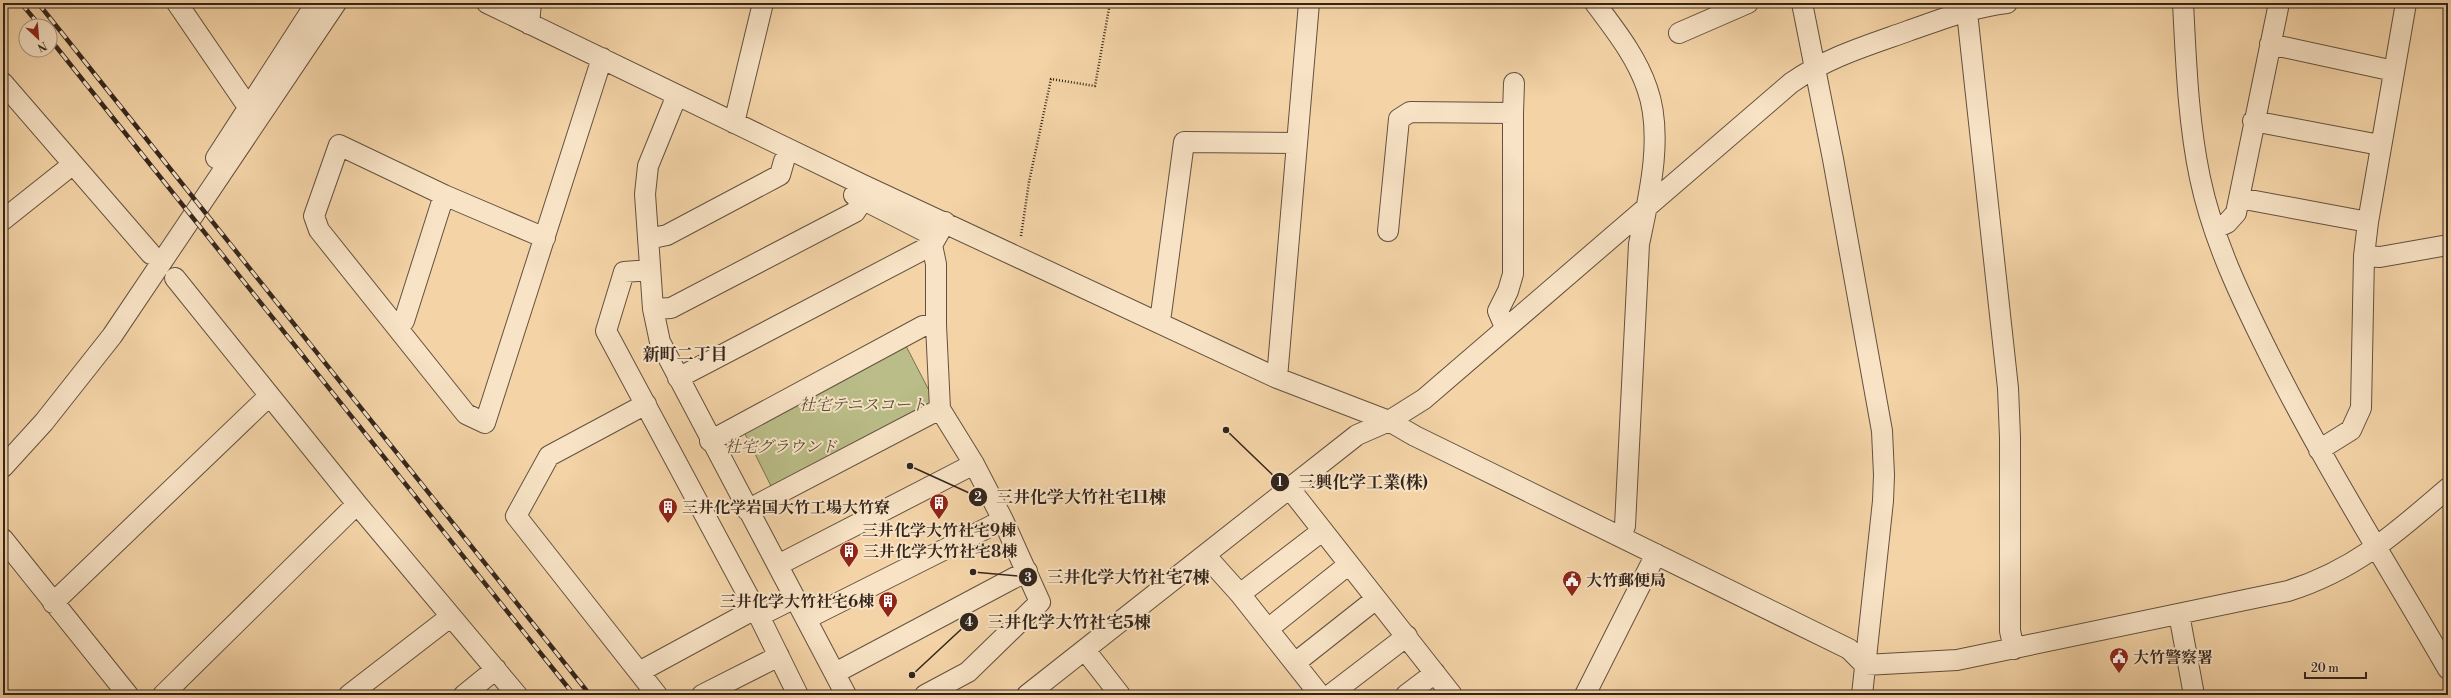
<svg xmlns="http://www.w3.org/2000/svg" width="2451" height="698" font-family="'Libre Bodoni','Noto Serif JP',serif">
  <rect width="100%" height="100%" fill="#f4d4a7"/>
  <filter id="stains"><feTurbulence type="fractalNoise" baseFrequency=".005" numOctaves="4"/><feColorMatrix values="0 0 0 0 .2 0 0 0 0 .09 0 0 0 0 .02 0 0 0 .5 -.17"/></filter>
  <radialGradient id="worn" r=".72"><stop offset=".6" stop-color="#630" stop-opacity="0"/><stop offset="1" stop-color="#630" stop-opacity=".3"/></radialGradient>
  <path fill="#babd88" stroke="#767152" d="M 906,346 L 935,402 L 771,486 L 743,430 Z"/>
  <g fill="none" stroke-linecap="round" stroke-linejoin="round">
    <defs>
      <path id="minor" d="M 177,3 L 244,101 L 250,104
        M 487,3 L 863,185 L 1277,378 L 1389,421 L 1415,436 L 1849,649 L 1865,665 L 1957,660 L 2288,591 C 2355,570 2396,533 2448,488
        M 1595,3 C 1615,30 1636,56 1647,88 C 1664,135 1649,197 1639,244 L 1625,526 L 1621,535
        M 1802,3 L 1833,159 L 1882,431 L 1884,475 L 1883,501 L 1862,695
        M 1966,3 L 2008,388 L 2010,437 L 2010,631 L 2014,649
        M 2183,3 C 2186,61 2188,121 2200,178 C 2213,240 2241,298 2269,354 C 2323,463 2388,565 2448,669
        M 529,24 L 531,3
        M 1679,33 L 1748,3
        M 2270,44 L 2394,71
        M 3,83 L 151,254
        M 677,95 L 648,166 L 645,194 L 653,309 L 660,342 L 846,695
        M 2253,121 L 2380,145
        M 734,123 L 763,3
        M 216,158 L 311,11 L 319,9 L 328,14
        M 854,195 L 936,237
        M 2239,198 L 2368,222
        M 3,220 L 72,165
        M 2214,229 L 2227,223 L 2236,213 L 2279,3
        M 1388,231 L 1399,119 L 1410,112 L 1513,113 L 1514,83
        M 545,238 L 444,195 L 339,145 L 314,216 L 319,230 L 466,414 L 485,423 L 602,58
        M 648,239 L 667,235 L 780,175 L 784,161
        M 2364,256 L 2380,257 L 2448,245
        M 650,270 L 624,272 L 606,331 L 759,616 L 795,598
        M 175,278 L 357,504 L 517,695
        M 653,309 L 671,308 L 855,212 L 863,200
        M 1157,322 L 1161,314 L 1184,142 L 1295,143
        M 397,326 L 404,321 L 444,195
        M 1505,327 L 1498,311 L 1508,291 L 1513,274 L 1513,113
        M 678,378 L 932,245
        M 1277,378 L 1309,3
        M 646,404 L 549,456 L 516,516 L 657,695
        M 710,441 L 923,326 L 936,325
        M 2319,450 L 2351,430 L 2361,408 L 2364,256 L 2368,222 L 2406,3
        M 3,467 L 44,422 L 112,336 L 336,3
        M 1290,489 L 1452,695
        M 747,510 L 940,409
        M 3,539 L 128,695
        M 1206,556 L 1240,594 L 1320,695
        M 778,565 L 974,464
        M 1240,594 L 1322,531
        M 53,603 L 269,396
        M 2179,614 L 2194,695
        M 759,616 L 798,695
        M 806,619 L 1003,520
        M 1268,629 L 1348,565
        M 1085,650 L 1120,695
        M 1295,663 L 1376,599
        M 639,672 L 755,609
        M 835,673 L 1027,571
        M 163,695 L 357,504
        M 349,695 L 450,617
        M 464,695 L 496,669
        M 702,695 L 779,656
        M 925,695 L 968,672 L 1040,602 L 1003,520 L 974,464 L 940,409 L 936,325 L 936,264 L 932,245 L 945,222
        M 1027,695 L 1357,435 L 1389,421 L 1424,399 L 1791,83 C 1828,57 1866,46 1908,31 C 1940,20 1972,7 2007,3
        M 1330,695 L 1407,636
        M 1406,695 L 1435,673
        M 1585,695 L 1656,554"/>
    </defs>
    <use href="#minor" stroke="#63513f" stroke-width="22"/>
    <path stroke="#33251c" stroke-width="2.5" stroke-dasharray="1 2" stroke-linecap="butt" d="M 1021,236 L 1029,182 L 1051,79 L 1095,86 L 1110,3"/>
    <use href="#minor" stroke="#f8e3c6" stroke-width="20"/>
    <defs>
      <path id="rail" d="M 21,3 L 40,26
        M 38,3 L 590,695
        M 50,39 L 574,695"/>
    </defs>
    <use href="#rail" stroke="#33251c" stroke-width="4.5"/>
    <use href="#rail" stroke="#f8e3c6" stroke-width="3" stroke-dasharray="9" stroke-linecap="butt"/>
  </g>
  <defs>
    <symbol id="building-pin" viewBox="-11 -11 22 30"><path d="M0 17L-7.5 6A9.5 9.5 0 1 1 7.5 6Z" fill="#8f2418" stroke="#f8e3c6"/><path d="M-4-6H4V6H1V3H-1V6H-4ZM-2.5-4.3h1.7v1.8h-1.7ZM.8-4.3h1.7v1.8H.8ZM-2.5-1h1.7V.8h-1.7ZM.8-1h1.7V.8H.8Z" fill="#fff"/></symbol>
    <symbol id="civic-pin" viewBox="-11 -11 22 30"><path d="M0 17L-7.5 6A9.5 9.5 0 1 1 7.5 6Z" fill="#8f2418" stroke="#f8e3c6"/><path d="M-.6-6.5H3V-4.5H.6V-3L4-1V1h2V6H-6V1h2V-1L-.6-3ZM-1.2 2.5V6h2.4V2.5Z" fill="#fff"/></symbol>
  </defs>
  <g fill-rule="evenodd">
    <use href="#building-pin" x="928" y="492" width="22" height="30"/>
    <use href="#building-pin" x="657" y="496" width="22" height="30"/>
    <use href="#building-pin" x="838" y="540" width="22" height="30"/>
    <use href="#civic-pin" x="1561" y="569" width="22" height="30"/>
    <use href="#building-pin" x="877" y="590" width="22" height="30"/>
    <use href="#civic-pin" x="2108" y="646" width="22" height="30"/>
  </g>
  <g text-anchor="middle" stroke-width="4" stroke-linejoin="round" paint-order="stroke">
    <g font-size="16" font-style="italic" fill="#554b37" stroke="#f8e3c6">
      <text x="863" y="410">社宅テニスコート</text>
      <text x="781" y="452">社宅グラウンド</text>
    </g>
    <g font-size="16" font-weight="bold" fill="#33251c" stroke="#f8e3c6" text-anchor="start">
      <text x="682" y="513">三井化学岩国大竹工場大竹寮</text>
      <text x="939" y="536" text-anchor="middle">三井化学大竹社宅9棟</text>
      <text x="863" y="557">三井化学大竹社宅8棟</text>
      <text x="1586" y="586">大竹郵便局</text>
      <text x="874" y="607" text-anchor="end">三井化学大竹社宅6棟</text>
      <text x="2133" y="663">大竹警察署</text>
    </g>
    <g font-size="17" font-weight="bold" fill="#33251c" stroke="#f8e3c6">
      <text x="685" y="360">新町二丁目</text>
    </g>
  </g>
  <path fill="none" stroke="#33251c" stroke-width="1.5" d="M1226 430L1280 482M910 466L978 497M973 572L1028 577M912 675L969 622"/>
  <g fill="#33251c" stroke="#f8e3c6" stroke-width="1.5">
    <circle cx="1226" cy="430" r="4"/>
    <circle cx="910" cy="466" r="4"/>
    <circle cx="973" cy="572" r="4"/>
    <circle cx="912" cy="675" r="4"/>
    <circle cx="1280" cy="482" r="10"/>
    <circle cx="978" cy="497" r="10"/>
    <circle cx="1028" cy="577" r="10"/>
    <circle cx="969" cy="622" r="10"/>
  </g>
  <g font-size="12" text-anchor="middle" font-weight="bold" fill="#fff">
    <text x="1280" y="486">1</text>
    <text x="978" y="501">2</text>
    <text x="1028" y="582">3</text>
    <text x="969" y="626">4</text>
  </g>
  <g font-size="17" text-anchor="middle" font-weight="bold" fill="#33251c" stroke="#f8e3c6" stroke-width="4" stroke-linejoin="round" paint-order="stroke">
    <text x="1363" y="488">三興化学工業(株)</text>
    <text x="1081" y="503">三井化学大竹社宅11棟</text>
    <text x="1128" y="583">三井化学大竹社宅7棟</text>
    <text x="1069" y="628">三井化学大竹社宅5棟</text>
  </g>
  <rect width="2451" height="698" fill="none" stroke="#f4d4a7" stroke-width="16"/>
  <rect x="4" y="4" width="2443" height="690" fill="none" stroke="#33251c" stroke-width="2"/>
  <rect x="8" y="8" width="2435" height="682" fill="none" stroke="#33251c"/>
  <g transform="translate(38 38) rotate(154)"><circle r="19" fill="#f8e3c6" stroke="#a99782"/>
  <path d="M0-3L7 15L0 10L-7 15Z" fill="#8f2418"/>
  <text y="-6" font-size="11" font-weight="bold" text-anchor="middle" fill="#33251c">N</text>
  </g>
  <path d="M2305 672v6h61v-6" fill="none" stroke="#33251c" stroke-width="2"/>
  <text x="2311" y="672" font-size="12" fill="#33251c" stroke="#f8e3c6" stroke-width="3" paint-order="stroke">20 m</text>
  <rect width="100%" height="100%" filter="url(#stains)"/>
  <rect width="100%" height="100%" fill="url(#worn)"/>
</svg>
